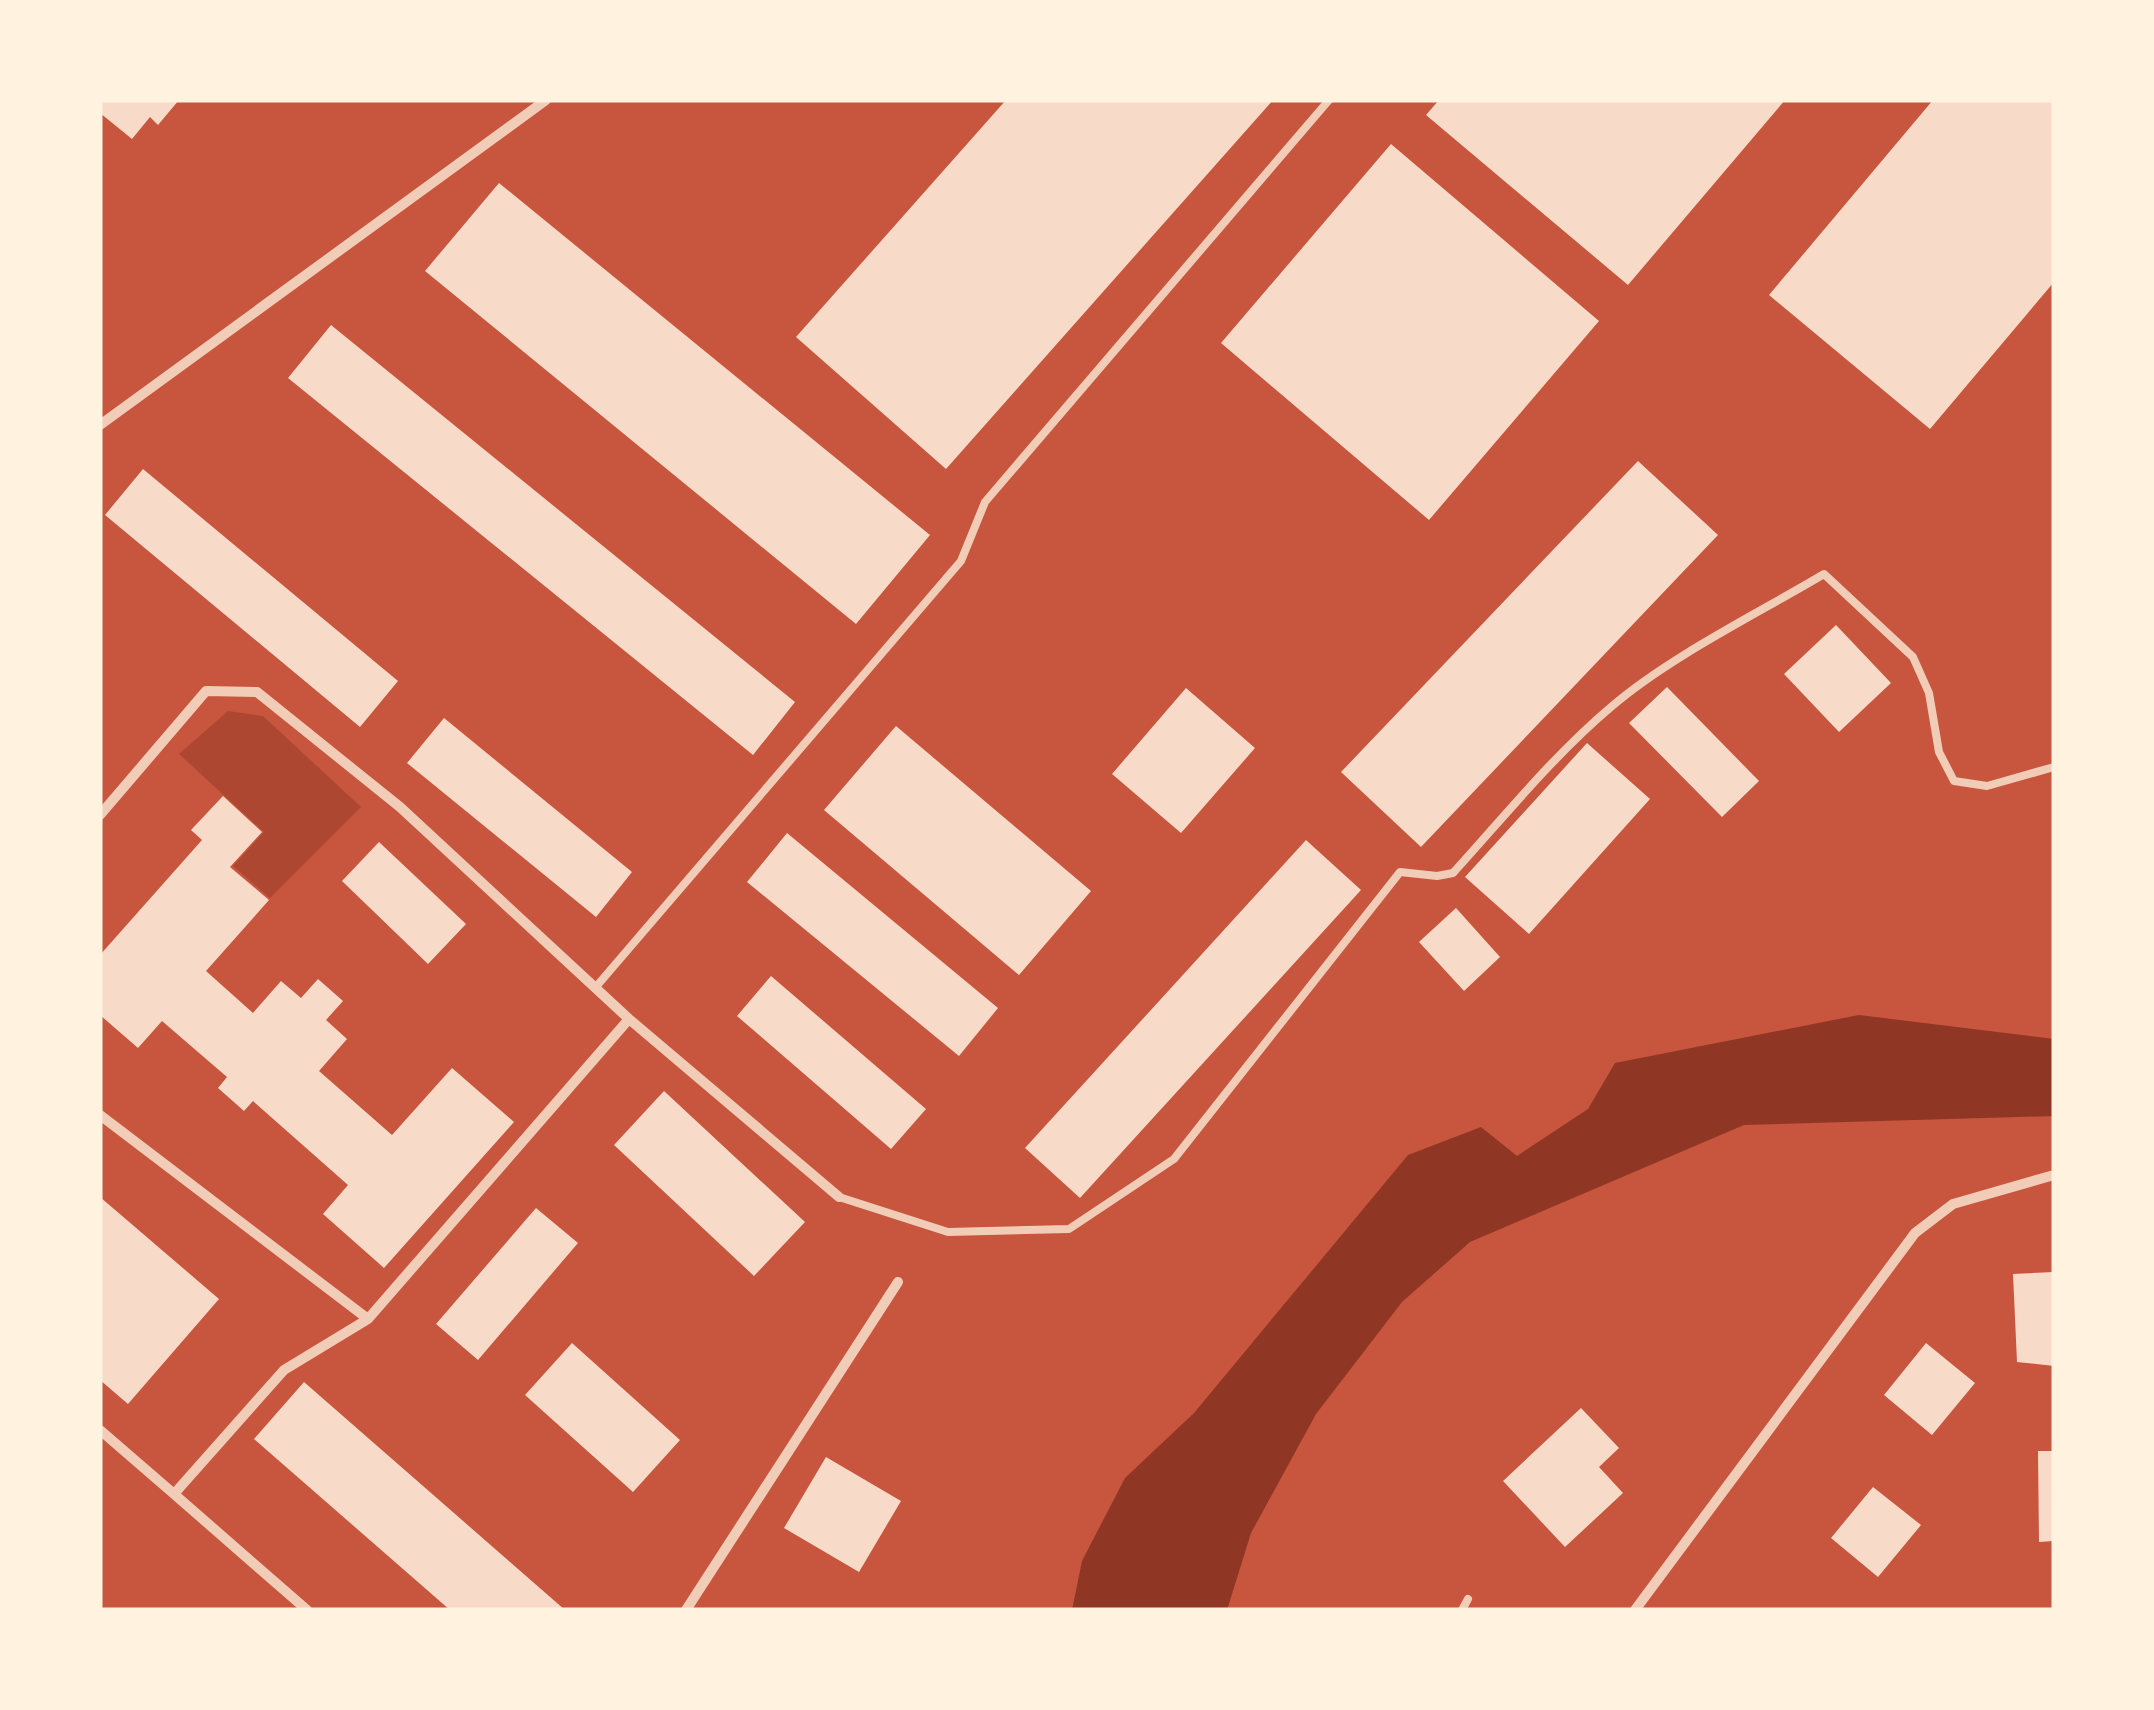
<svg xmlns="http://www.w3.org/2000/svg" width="2154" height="1710" font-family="Mulish,sans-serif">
  <rect width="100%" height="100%" fill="#c8553d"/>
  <path fill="#ae4732" d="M 228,711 L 263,716 L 361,807 L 270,898 L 233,866 L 264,832 L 179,754 Z"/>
  <path fill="#8f3625" d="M 1859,1015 L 2054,1039 L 2054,1116 L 1744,1125 L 1470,1242 L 1402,1302 L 1316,1414 L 1251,1533 L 1227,1610 L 1072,1610 L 1082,1561 L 1125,1478 L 1194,1413 L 1408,1155 L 1481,1127 L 1517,1156 L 1588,1109 L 1615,1063 Z"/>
  <path fill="#f7dbc8" d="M 100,100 L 179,100 L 158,125 L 150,117 L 132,139 L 100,113 Z
    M 1006,100 L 1273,100 L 946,469 L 796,337 Z
    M 1439,100 L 1785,100 L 1628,285 L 1426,115 Z
    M 1933,100 L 2054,100 L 2054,282 L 1930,429 L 1769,295 Z
    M 1391,144 L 1599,321 L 1429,520 L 1221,343 Z
    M 499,183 L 930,535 L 856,624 L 425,271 Z
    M 331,325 L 795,702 L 753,755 L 288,378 Z
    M 1638,461 L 1718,535 L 1421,847 L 1341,772 Z
    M 143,469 L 398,681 L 360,727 L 105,515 Z
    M 1836,625 L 1891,683 L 1839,732 L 1784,674 Z
    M 1667,687 L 1759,781 L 1722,817 L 1629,723 Z
    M 1186,688 L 1255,748 L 1181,833 L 1112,774 Z
    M 444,718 L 632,872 L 596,917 L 407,763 Z
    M 896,726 L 1091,891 L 1019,975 L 824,810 Z
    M 1587,743 L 1650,799 L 1529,934 L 1465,877 Z
    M 223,796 L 262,832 L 230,867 L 269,900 L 206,971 L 253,1013 L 281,981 L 301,998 L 318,979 L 343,1001 L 326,1020 L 347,1039 L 319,1071 L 392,1135 L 452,1068 L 514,1122 L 384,1268 L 323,1214 L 348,1185 L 253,1101 L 244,1111 L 218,1088 L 227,1077 L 162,1021 L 138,1048 L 100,1015 L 100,955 L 202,840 L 191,830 Z
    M 787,833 L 998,1008 L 959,1056 L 747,882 Z
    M 1306,840 L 1361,890 L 1080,1198 L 1025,1148 Z
    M 379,842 L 466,924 L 428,964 L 342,881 Z
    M 1456,908 L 1500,957 L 1464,991 L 1419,942 Z
    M 771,976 L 926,1109 L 891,1149 L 737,1016 Z
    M 664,1091 L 805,1222 L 754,1276 L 614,1145 Z
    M 100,1197 L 219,1299 L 128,1404 L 100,1380 Z
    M 536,1208 L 578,1243 L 478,1360 L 436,1324 Z
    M 2054,1272 L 2054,1366 L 2017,1362 L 2013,1274 Z
    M 572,1343 L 680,1440 L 633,1492 L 525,1395 Z
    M 1926,1343 L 1975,1383 L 1932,1435 L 1884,1395 Z
    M 304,1382 L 565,1610 L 450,1610 L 254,1439 Z
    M 1581,1408 L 1619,1448 L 1599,1467 L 1623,1493 L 1565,1547 L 1503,1481 Z
    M 2038,1451 L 2054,1451 L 2054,1541 L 2039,1542 Z
    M 826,1457 L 901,1501 L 859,1572 L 784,1528 Z
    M 1873,1487 L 1921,1525 L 1878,1577 L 1831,1538 Z"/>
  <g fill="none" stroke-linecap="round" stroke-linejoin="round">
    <path stroke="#f1ccb7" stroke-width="8" d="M 595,988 L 961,561 L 985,502 L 1329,100
      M 839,1197 L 948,1232 L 1069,1229 L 1174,1159 L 1400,872 L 1437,876 L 1453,873 C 1504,817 1553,756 1611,707 C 1669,657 1757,614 1824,574 L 1913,657 L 1929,693 L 1939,752 L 1954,781 L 1987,786 L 2054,767
      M 1462,1610 L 1468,1599"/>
    <path stroke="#f1ccb7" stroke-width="10" d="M 100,425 L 546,100
      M 100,815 L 206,691 L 257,692 L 400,807 L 629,1019 L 839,1197
      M 100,1115 L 368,1319
      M 100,1430 L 174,1494 L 284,1370 L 368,1319 L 629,1019
      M 174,1494 L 307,1610
      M 686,1610 L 898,1282
      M 1635,1610 L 1915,1233 L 1953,1204 L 2054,1175"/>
  </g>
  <rect width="2154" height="1710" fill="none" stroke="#fff3e0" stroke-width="205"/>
</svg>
